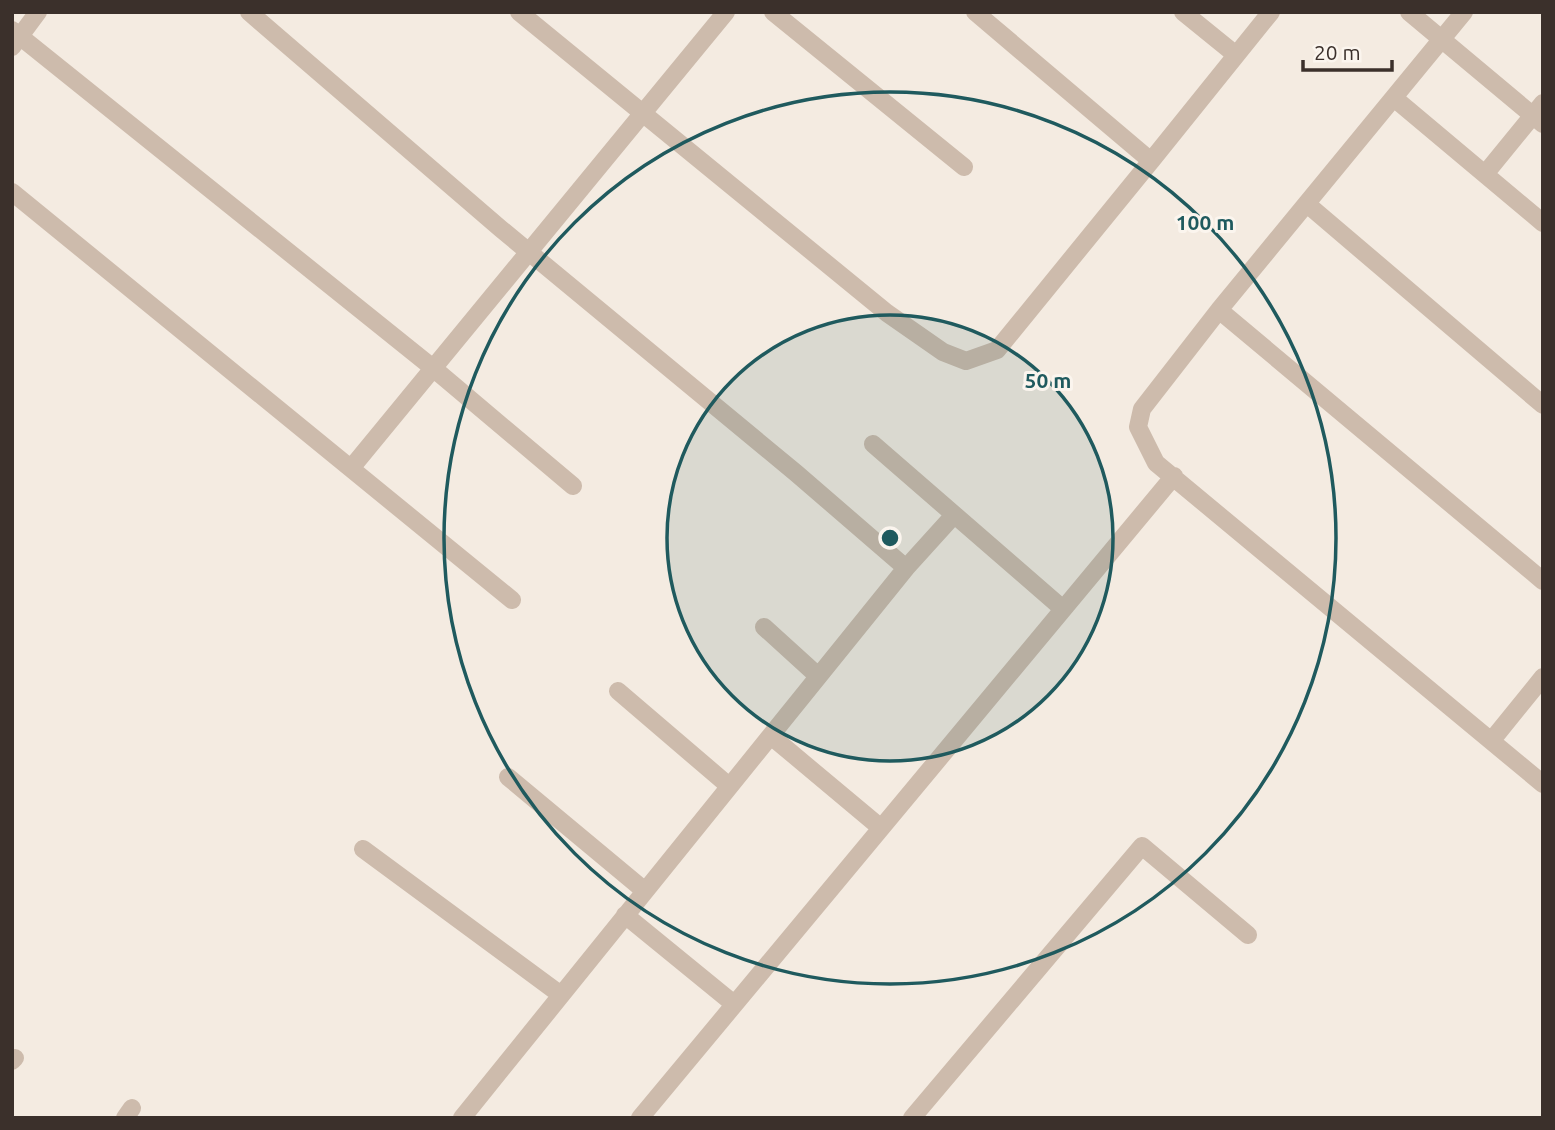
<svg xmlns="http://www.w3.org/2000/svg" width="1555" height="1130" font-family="Ubuntu,sans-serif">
  <rect width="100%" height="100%" fill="#f4ebe1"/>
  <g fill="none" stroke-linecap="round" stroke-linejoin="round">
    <path stroke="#cdbbac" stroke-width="18" d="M 249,12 L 501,229 L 796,473 L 906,568 L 462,1118
      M 519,12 L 887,313 L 943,352 L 966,361 L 997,350 L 1151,161
      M 773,12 L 964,167
      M 975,12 L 1151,161 L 1271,12
      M 1183,12 L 1236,55
      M 1409,12 L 1543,124
      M 1464,12 L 1219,310 L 1142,409 L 1138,427 L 1156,463 L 1543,784
      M 12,30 L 433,368 L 573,486
      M 12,47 L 38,12
      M 1394,98 L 1543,223
      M 1485,174 L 1543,103
      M 12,192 L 512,600
      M 1307,204 L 1543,405
      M 1219,310 L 1543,581
      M 873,444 L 1063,609
      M 352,467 L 726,12
      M 906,568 L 954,515
      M 764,627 L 818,676
      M 618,691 L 729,786
      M 771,736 L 881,828
      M 1492,740 L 1543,677
      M 508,777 L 645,891
      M 363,849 L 561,995
      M 625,915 L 734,1004
      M 12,1061 L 15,1058
      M 125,1118 L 132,1108
      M 640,1118 L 1174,476
      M 912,1118 L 1142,846 L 1248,935"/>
  </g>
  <circle cx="890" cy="538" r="223" fill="#1f5a5e" fill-opacity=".12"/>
  <g fill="none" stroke="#1f5a5e" stroke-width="3.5">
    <circle cx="890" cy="538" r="223"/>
    <circle cx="890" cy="538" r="446"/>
  </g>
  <circle cx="890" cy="538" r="10" fill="#1f5a5e" stroke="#fbf5ee" stroke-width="3.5"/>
  <g font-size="21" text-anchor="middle" font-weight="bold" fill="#1f5a5e" stroke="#fbf5ee" stroke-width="6" stroke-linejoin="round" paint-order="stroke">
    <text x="1205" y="230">100 m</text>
    <text x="1048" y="388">50 m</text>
  </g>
  <rect width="1555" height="1130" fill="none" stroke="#3b302b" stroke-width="28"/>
  <path d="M1303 60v10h89v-10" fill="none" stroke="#3b302b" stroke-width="3.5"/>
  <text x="1314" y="60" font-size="21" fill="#3b302b" stroke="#fbf5ee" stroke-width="5" paint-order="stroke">20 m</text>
</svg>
